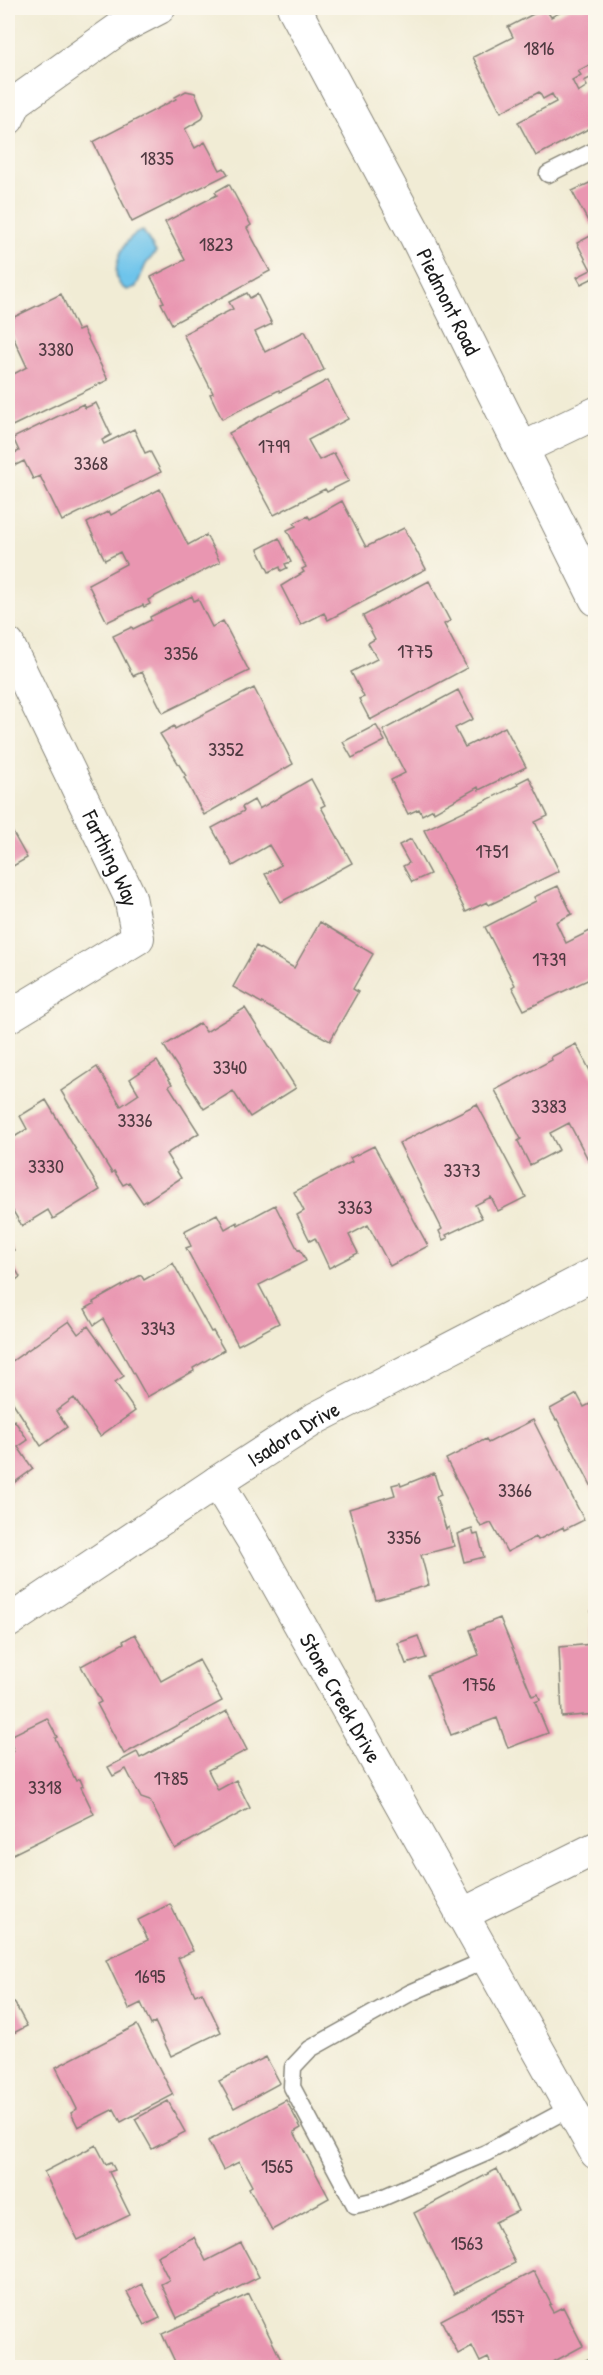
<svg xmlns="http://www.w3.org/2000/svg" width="603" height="2375" font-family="'Patrick Hand',sans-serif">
  <rect width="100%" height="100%" fill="#fbf7ec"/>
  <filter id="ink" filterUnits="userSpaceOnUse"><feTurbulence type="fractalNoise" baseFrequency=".0167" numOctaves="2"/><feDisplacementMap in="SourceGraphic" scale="12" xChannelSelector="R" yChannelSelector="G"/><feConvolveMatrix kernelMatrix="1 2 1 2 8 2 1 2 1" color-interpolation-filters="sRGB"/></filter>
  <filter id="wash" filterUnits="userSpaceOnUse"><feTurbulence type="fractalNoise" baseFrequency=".008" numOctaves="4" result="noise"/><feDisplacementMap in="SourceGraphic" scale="24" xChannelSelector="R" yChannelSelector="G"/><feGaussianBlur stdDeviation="1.35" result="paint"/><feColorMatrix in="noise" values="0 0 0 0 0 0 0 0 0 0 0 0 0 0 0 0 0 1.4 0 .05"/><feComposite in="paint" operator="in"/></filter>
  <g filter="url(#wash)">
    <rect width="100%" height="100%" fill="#f1ecd5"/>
    <path fill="#6ec4eb" stroke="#457084" stroke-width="1.5" d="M 143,231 L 156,252 L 146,264 L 136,287 L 127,290 C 104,281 122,234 143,231 Z"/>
    <g id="blocks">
      <path fill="#e996b1" d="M 545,8 L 551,17 L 569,8 L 596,8 L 596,72 L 594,73 L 589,65 L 578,71 L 581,75 L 572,80 L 578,92 L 587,86 L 584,81 L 596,75 L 596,125 L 536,156 L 518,122 L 556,102 L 552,94 L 543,99 L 539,92 L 501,112 L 473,57 L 513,37 L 508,27 Z
        M 186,91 L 195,93 L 204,114 L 202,119 L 185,129 L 195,148 L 205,142 L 220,170 L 224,168 L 228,174 L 132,222 L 93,142 L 176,99 L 175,97 Z
        M 596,180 L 596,222 L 590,225 L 572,191 Z
        M 229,184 L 251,225 L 247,228 L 270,271 L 172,324 L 161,303 L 164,302 L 151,277 L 185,260 L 165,222 L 217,195 L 215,192 Z
        M 596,233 L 596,283 L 593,278 L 581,284 L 577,277 L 591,270 L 577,243 Z
        M 247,293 L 250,298 L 257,294 L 272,324 L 255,332 L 265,352 L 305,331 L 324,370 L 280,392 L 279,390 L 222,419 L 210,394 L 213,393 L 183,334 L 233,309 L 229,302 Z
        M 61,294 L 78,331 L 83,329 L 108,380 L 8,428 L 8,377 L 27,367 L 8,326 L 8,320 Z
        M 328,380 L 348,419 L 308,440 L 319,460 L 334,453 L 349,481 L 327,492 L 325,489 L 274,515 L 229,433 Z
        M 96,403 L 111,435 L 102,440 L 104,444 L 134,429 L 145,453 L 150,451 L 161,472 L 62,521 L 40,476 L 33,479 L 24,461 L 16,465 L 10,455 L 19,451 L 13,438 L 83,404 L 85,408 Z
        M 160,489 L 188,545 L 206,535 L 220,562 L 148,600 L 150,604 L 144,607 L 143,605 L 107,622 L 88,584 L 126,564 L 120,552 L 105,560 L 87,523 L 109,511 L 111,515 Z
        M 342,501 L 366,547 L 404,528 L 426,569 L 328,620 L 324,613 L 301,625 L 281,586 L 304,572 L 302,569 L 306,567 L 287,530 L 296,526 L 294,523 L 308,516 L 310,519 Z
        M 279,538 L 291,562 L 285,564 L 287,568 L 281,571 L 280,567 L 269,572 L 258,549 Z
        M 429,581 L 450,621 L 444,624 L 467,668 L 370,720 L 359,699 L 364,697 L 351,672 L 377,659 L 368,643 L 375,639 L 363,616 Z
        M 192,596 L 194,601 L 198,599 L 212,627 L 223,621 L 249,671 L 163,713 L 142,672 L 133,676 L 113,636 L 132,627 L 133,629 L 151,620 L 150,617 Z
        M 254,688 L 293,764 L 204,815 L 184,777 L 186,776 L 160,734 L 174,726 L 175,729 Z
        M 458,690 L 473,719 L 455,728 L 465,747 L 505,727 L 526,767 L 479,790 L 478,787 L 434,812 L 433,809 L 422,815 L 419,809 L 408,814 L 391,780 L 405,773 L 383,730 Z
        M 376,725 L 385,741 L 352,758 L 343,742 Z
        M 529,777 L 548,816 L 535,822 L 559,871 L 489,905 L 487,902 L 466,912 L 424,830 L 518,785 L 517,783 Z
        M 311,779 L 325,805 L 321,807 L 352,863 L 281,902 L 265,874 L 281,865 L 269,845 L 233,866 L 212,828 L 244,811 L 242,807 L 254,800 L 259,809 Z
        M 8,824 L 27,858 L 8,869 Z
        M 411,839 L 430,874 L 412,882 L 403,866 L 409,863 L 399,845 Z
        M 558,886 L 572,914 L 556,922 L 566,943 L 596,928 L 596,976 L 524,1010 L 512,987 L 515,985 L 485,927 L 536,901 L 534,897 Z
        M 320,922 L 373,954 L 353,989 L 358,992 L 330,1041 L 233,987 L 256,946 L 294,968 Z
        M 245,1008 L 296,1088 L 250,1117 L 233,1091 L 204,1109 L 164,1046 L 200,1023 L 206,1032 Z
        M 576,1044 L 596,1082 L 596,1161 L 590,1163 L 569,1123 L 550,1133 L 559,1150 L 530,1165 L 518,1141 L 521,1139 L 495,1090 L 552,1060 L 551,1057 Z
        M 157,1061 L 172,1084 L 169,1086 L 199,1133 L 166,1154 L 181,1178 L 143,1203 L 129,1182 L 123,1185 L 114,1171 L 112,1173 L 61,1091 L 97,1067 L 121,1106 L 139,1094 L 130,1079 Z
        M 46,1100 L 100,1190 L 53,1219 L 48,1210 L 22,1226 L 13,1211 L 8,1215 L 8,1141 L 27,1129 L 20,1116 Z
        M 477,1104 L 526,1197 L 498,1211 L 491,1197 L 475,1205 L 482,1218 L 446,1235 L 448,1238 L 443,1240 L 439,1231 L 442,1229 L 399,1143 Z
        M 374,1146 L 428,1246 L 390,1266 L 368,1225 L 349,1235 L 358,1253 L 329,1268 L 315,1238 L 310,1241 L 297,1215 L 304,1211 L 294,1192 L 352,1162 L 350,1158 Z
        M 275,1205 L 298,1250 L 300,1249 L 306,1261 L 259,1285 L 279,1323 L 238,1345 L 186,1248 L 191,1246 L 184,1231 L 217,1214 L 225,1229 L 237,1222 L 238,1225 Z
        M 8,1240 L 14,1250 L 8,1254 Z
        M 8,1256 L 20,1277 L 8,1285 Z
        M 173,1263 L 211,1332 L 213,1331 L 224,1350 L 193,1368 L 194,1371 L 147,1397 L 103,1319 L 94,1325 L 85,1309 L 94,1304 L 93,1302 L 141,1275 L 144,1280 Z
        M 69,1321 L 78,1334 L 88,1326 L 124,1376 L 115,1382 L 135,1411 L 100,1436 L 74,1398 L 56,1411 L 67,1427 L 41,1446 L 8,1395 L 8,1364 Z
        M 577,1394 L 584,1407 L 596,1401 L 596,1495 L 557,1419 L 556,1420 L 550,1409 Z
        M 14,1420 L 28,1440 L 18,1447 L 33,1469 L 8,1487 L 8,1425 Z
        M 533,1420 L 584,1520 L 564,1530 L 563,1527 L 538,1540 L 536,1537 L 507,1552 L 491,1523 L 481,1527 L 446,1459 L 486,1439 L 488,1443 Z
        M 434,1473 L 441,1495 L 436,1497 L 446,1529 L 449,1527 L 452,1542 L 453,1541 L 455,1546 L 421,1555 L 429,1585 L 376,1600 L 349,1509 L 395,1495 L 392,1485 L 400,1483 L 401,1486 Z
        M 472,1529 L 474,1535 L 478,1534 L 484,1557 L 464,1562 L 457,1534 Z
        M 591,1607 L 596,1607 L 596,1714 L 562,1717 L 559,1647 L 593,1644 Z
        M 500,1618 L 532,1696 L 538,1694 L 540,1700 L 535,1702 L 548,1733 L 508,1748 L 497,1718 L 451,1735 L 427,1675 L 479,1655 L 470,1630 Z
        M 135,1634 L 161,1681 L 199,1660 L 222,1701 L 124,1754 L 97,1704 L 101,1702 L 81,1666 L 124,1643 L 123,1641 Z
        M 418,1636 L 426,1658 L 406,1664 L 398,1643 Z
        M 227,1711 L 247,1750 L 208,1770 L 218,1790 L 236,1780 L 250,1808 L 175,1849 L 150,1801 L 141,1798 L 126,1769 L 113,1776 L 108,1767 L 137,1752 L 140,1758 L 146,1755 Z
        M 47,1718 L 57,1737 L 55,1738 L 76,1781 L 80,1779 L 83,1786 L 81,1787 L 94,1814 L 13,1854 L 8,1843 L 8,1754 L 14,1751 L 8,1737 Z
        M 170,1904 L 193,1951 L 178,1958 L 195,1995 L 202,1992 L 221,2032 L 171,2056 L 155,2022 L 151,2025 L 141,2003 L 129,2009 L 106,1960 L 148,1940 L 138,1920 Z
        M 8,1997 L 11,2003 L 14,2002 L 27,2026 L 8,2036 Z
        M 137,2025 L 173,2095 L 121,2122 L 114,2109 L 78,2127 L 71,2113 L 77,2109 L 56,2067 Z
        M 266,2057 L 280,2083 L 234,2108 L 219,2081 Z
        M 286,2100 L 301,2128 L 294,2132 L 329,2198 L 272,2230 L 249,2188 L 252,2186 L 239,2162 L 223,2170 L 208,2141 Z
        M 168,2101 L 185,2132 L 152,2149 L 135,2119 Z
        M 96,2145 L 106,2164 L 111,2162 L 115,2170 L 109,2172 L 130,2215 L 78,2240 L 44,2172 Z
        M 497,2169 L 518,2211 L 495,2222 L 515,2263 L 454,2294 L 414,2213 Z
        M 194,2237 L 206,2261 L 241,2243 L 259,2277 L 177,2318 L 161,2284 L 169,2280 L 157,2256 Z
        M 534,2271 L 551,2304 L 549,2305 L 553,2312 L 563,2307 L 583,2346 L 542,2368 L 538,2363 L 528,2368 L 493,2368 L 488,2358 L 480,2362 L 472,2346 L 458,2354 L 441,2320 Z
        M 142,2284 L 160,2318 L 145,2325 L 127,2292 Z
        M 249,2294 L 285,2368 L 210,2368 L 208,2363 L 199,2368 L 178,2368 L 162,2334 Z
        M 592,2357 L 596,2368 L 570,2368 Z"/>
    </g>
  </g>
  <g filter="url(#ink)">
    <use href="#blocks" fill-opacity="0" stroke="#868478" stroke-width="1.5"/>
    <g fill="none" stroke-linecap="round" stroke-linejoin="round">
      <defs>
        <path id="lane" d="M 548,174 L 596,150
          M 486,1960 L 410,1993 L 310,2049 L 293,2067 L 292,2087 L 355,2205 L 377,2200 L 486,2153 L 570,2108"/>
        <g id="street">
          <path d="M 8,119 L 16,102 L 120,28 L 159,8"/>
          <path d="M 521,449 L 596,413"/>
          <path id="s1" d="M 8,644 L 130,897 L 138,938 L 8,1017"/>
          <path id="s2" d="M 217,1482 L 253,1541 L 596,2153"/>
          <path id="s3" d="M 8,1622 L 217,1482 L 316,1418 L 596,1273"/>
          <path d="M 461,1915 L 596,1848"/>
        </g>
        <g id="secondary">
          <path id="s4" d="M 294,8 L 416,236 L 596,599"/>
        </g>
      </defs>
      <use href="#lane" stroke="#868478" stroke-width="19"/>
      <use href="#street" stroke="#868478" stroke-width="34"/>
      <use href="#secondary" stroke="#868478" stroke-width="35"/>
      <use href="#lane" stroke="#fff" stroke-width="16"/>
      <use href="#street" stroke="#fff" stroke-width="32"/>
      <use href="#secondary" stroke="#fff" stroke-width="33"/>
    </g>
  </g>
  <g text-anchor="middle" stroke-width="6" stroke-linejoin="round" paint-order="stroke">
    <g font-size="20" fill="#4f3a41">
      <text x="539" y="55">1816</text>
      <text x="157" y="165">1835</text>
      <text x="216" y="251">1823</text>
      <text x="56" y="356">3380</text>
      <text x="274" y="453">1799</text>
      <text x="91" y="470">3368</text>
      <text x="415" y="658">1775</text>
      <text x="181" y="660">3356</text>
      <text x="226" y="756">3352</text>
      <text x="492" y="858">1751</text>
      <text x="549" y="966">1739</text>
      <text x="230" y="1074">3340</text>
      <text x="549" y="1113">3383</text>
      <text x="135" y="1127">3336</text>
      <text x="46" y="1173">3330</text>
      <text x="462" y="1177">3373</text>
      <text x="355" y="1214">3363</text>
      <text x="158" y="1335">3343</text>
      <text x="515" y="1497">3366</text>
      <text x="404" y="1544">3356</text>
      <text x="479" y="1691">1756</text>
      <text x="171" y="1785">1785</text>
      <text x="45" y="1794">3318</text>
      <text x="150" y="1983">1695</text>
      <text x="277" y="2173">1565</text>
      <text x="467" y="2250">1563</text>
      <text x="508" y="2323">1557</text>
    </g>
    <g font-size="22" fill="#1c1c1c" stroke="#fbf7ec">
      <text dy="8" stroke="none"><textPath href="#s4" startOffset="332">Piedmont Road</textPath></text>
      <text dy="8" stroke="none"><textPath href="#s1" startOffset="238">Farthing Way</textPath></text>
      <text dy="8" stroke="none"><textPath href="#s3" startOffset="342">Isadora Drive</textPath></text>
      <text dy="8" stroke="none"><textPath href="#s2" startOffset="249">Stone Creek Drive</textPath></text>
    </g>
  </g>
  <rect width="603" height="2375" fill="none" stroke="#fbf7ec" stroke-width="30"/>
</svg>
